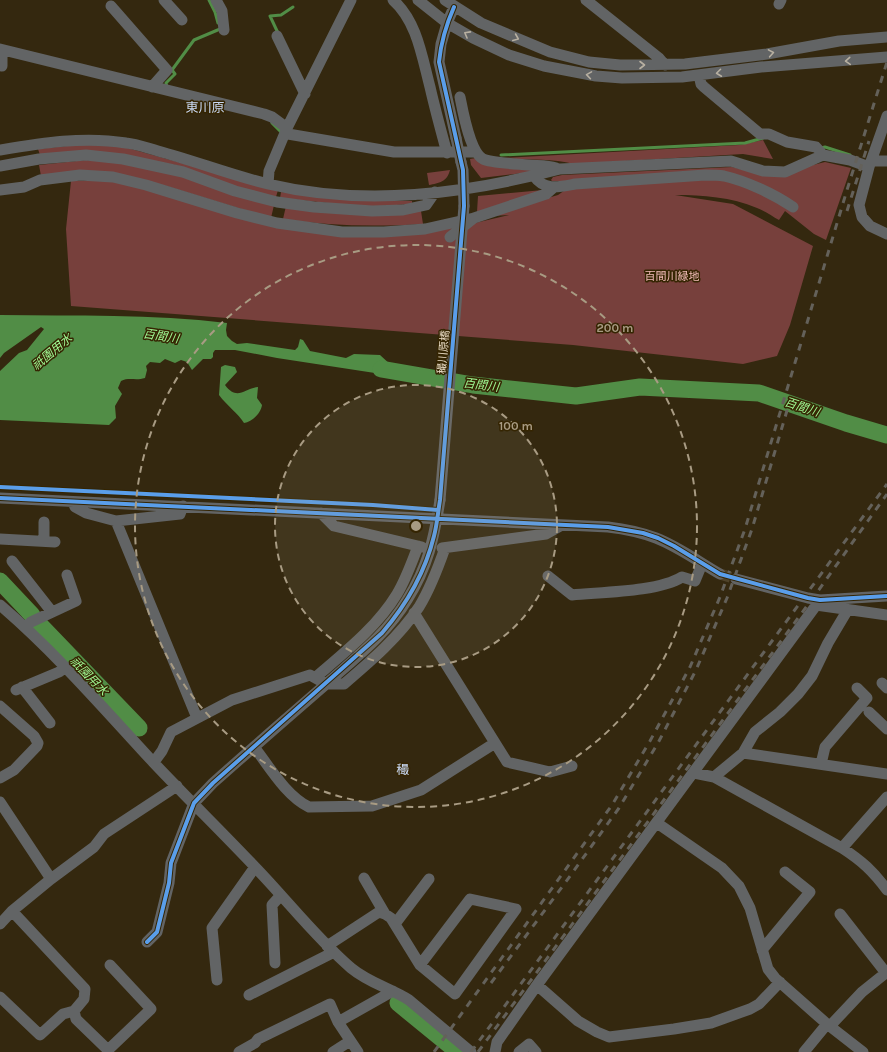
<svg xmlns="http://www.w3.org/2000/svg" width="887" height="1052" font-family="Karla,'Noto Sans JP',sans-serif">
  <rect width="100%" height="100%" fill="#34280f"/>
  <path fill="#77403c" d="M 763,140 L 773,159 L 743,154 L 574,164 C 551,158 526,160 502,158 L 739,145 Z
    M 86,144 L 124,147 L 278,190 L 276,197 L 249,192 L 176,165 L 40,155 L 38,149 Z
    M 476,158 L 537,170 L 523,173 L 481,178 L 471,165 L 470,159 Z
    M 86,160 L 119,162 L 171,173 L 274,205 L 271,218 L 166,186 L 41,176 L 39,165 Z
    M 825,162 L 851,168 L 826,240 L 814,234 L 785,211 L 779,220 C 772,216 765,211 757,208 C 731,197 703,195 675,195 L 733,204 L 813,246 L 790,325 L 777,356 L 743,364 L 573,345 L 71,306 L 66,229 L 71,181 L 109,180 L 303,231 L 475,223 L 509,215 L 492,216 L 492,214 L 558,195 L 568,188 L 741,176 L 570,181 L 552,181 L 551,180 L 553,177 L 562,175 L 732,167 L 769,176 Z
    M 450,170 C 447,182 439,183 429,185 L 427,173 Z
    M 543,190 L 477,212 L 478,196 Z
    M 281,192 L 365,200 L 412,201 L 412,204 L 366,207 L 280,198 Z
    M 286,206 L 421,211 L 423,224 C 376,227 329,226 283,219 Z"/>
  <path fill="#518d46" d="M 0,315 C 76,316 152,314 227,323 L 226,330 L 227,336 L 232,341 L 237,344 L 247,343 L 295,350 L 298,347 L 300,339 L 303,340 L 310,351 L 346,358 L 354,354 L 380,355 L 392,366 L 406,370 L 401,377 L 277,358 L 235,350 L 215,350 L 213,353 L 213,357 L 211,359 L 203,359 L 192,370 L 187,362 L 181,360 L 175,363 L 165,359 L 160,363 L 150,362 L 146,366 L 147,370 L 145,378 C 136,381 129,377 121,381 L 118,388 L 122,394 L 115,406 L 116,418 L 109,425 L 0,420 L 0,371 L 19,353 L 27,350 L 44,329 L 41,327 L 4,353 L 0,358 Z
    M 225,365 L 235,367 L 237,372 L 225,385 C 237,401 244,389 258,387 L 257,398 L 262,405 C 261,413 252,422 244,423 C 238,413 227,406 219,395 L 221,367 Z"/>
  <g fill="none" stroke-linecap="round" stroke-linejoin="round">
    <path stroke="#518d46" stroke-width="3" d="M 209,0 L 215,12 L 218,23
      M 278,33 L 270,16 L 281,15 L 293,7
      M 167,87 L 166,83 L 175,74 L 172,70 L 194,40 L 220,29
      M 272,123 L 283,134
      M 821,148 L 825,147 L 850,155
      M 501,155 L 745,143 L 763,138"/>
    <path stroke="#518d46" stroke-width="17" d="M 381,369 L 473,385 L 576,396 L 640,387 L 759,393 L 846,423 L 887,435
      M 0,581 L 32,615
      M 39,624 L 139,728
      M 398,1003 L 458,1052"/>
    <path stroke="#4f432a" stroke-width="11" stroke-dasharray="11 5.5" stroke-linecap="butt" d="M 720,574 L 736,579"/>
    <path stroke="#626465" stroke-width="11" d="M 164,0 L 182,20
      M 216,0 L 222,11 L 224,30
      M 393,0 C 417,21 422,57 430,87 C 435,109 441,131 447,153
      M 418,0 L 447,23 L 473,38 L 509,55 L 544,66 L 596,76 L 622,78 L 682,77 L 761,67 L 887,57
      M 445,0 L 481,23 L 550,52 L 589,62 L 620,65 L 685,64 L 767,54 L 839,41 L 887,37
      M 586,0 L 659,58 L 665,65
      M 779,4 L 781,0
      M 111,6 L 167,70 L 152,87
      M 454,7 L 447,23 L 441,44 L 439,62 L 456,138
      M 277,36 L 305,94
      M 0,49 L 264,114 L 272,117 L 287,128
      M 2,50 L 2,66
      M 699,75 L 701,84 L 704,87 L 760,134 L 769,134 L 787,142 L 816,147 L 823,155
      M 460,97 C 463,112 470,152 483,159 C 491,163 518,164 528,165 C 537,166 547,165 556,168
      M 887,116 L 869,167 L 859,205 L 862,217 L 870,226 L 887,234
      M 286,132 L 288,134 L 394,152 L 475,152
      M 0,150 C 42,143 84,136 126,143 C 137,144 147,148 158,151 C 195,161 231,175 268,184 C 365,207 465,194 560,169 L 731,161 L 763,171 L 785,172 L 823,155 L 850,160 L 869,167
      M 872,161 L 887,161
      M 461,162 L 463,170 L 464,206
      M 0,166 L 39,159 L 86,155 L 123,159 L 183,172 L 235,191 L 277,202 L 314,207 L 372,211 L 403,210 L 426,205 L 435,192
      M 534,176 C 544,191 559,187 575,184 L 705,175 C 711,175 718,175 724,176 C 746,181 774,194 793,207
      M 268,184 L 269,171 L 287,128 L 351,0
      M 0,190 L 24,187 L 40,180 L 80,175 L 113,177 L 146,185 L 237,213 L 277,223 L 342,232 L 384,232 L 425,229 L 474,218
      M 450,237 L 474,218 L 546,194 L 554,187
      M 0,498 L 608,527 C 625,529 640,532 656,538 C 679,547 699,562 720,574
      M 73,502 L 75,507 L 86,513 L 116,521 L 180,514 L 183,506
      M 321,513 L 334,526 L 422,547
      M 116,521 L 197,718
      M 0,539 L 55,542
      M 44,541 L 44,522
      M 442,548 L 546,534 L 562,525
      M 12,561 L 52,612
      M 548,576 L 572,595 C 602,592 658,592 682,577 L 695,581 L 702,564
      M 736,579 L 808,598 L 820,600 L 887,596
      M 0,605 C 56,653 104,709 154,763 C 187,798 222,832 255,867 C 287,900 316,938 351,968 C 369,983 390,988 409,1000 L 471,1052
      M 816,605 L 887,615
      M 414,613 L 507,762 L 550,772 L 572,766
      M 26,627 L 31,622 L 76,601 L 67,575
      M 316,677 C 345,652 377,627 397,594 C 406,579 412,562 418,546
      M 882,683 L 887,688
      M 22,687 L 50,723
      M 16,690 L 59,672 L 66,667
      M 0,706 L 34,736 L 38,743 L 37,746 L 14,770 L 0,778
      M 869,712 L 887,729
      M 254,747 C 269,766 286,796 309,807 L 372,806 L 421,790 L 495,743
      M 743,753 L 887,774
      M 154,762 L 162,751 L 171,732 L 232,700 L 310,675 L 326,684 L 344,684 C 371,661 399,637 419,607 C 430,589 438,568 445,548
      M 821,764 L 825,747 L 867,698 L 857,688
      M 694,773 L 714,777 L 842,848 C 862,861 873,871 887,890
      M 714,777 L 743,753 L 755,732 L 780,712 L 798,694 L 812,676 L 828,643 L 847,611
      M 0,802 L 51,879
      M 657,823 L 722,868 L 739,886 L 750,908 L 768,969 L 775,978 L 827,1024 L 863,1052
      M 842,848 L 887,797
      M 364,878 L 385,914
      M 12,911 L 85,989 L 84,999 L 74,1011 L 76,1019 L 108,1050 L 108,1052
      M 840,914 L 886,973
      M 0,924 L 12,911 L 51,879 L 94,847 L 104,834 L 177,786
      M 395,924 L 429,879
      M 147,942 L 157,932 L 169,883 L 171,863 L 194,803 L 213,783 C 250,750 287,718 325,685 C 354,659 387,634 407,600 C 428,567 434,538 440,500
      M 327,946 L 379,912 L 385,914 L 391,918 L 420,965 L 455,994 L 516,909 L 470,899 L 420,965
      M 762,950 L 810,892 L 785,872
      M 275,963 L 272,905 L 281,895
      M 217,980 L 212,928 L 255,867
      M 537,985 L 578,1021 L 597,1032 L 609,1037 L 674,1029 L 711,1023 L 750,1009 L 759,1004 L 780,982
      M 249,995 L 334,952
      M 0,997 L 40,1035 L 63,1014 L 74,1011
      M 338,1022 L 393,991
      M 830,1026 L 862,992 L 887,972
      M 108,1050 L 151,1009 L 110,965
      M 239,1052 L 255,1043 L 258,1039 L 330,1004 L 338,1022 L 358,1052
      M 333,1052 L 350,1041
      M 495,1052 L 497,1042 L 537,985 L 820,600
      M 519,1052 L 529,1044 L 536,1052
      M 804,1052 L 827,1024"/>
    <path stroke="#64615a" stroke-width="3" stroke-dasharray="7 7" stroke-linecap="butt" d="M 847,211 L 869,141
      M 491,983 L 565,883 L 619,808 L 658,743 L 696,670 L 727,598 L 752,529 L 791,397
      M 434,1052 L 612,805 L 650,741 L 690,667 L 720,597 L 745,529 L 847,190 L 887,62
      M 471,1052 L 887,484
      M 478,1052 L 818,591 L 887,494"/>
    <path stroke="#626465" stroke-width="11" d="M 456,138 L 461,162
      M 440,500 L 464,206"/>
    <defs>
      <path id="cycleway" d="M 0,487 L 373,505 L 438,510
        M 0,498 L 608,527 L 643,533 L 658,538 L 674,546 L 720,574 L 808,598 L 820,600 L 887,596
        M 147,942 L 157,932 L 169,883 L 171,863 L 194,803 L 213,783 L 382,633 C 407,604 425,573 434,536 C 437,525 438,512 440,500 L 464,206 L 463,170 L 439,62 C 441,42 446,25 454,7"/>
    </defs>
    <use href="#cycleway" stroke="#352502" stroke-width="6"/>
    <use href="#cycleway" stroke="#5a9eea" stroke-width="4"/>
  </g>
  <defs><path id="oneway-chevron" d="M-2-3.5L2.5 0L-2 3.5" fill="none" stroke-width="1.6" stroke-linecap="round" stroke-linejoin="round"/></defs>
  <g stroke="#b8b0a1">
    <use href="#oneway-chevron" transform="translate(467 34) rotate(-151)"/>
    <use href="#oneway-chevron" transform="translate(516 38) rotate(23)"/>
    <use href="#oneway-chevron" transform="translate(771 53) rotate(-10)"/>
    <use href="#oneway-chevron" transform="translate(848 61) rotate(176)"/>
    <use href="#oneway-chevron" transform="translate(642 65)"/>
    <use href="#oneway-chevron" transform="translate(719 73) rotate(173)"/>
    <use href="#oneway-chevron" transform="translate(589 75) rotate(-171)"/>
  </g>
  <circle cx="416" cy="526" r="141" fill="#a89b83" fill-opacity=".12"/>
  <g fill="none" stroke="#a89b83" stroke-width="2" stroke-dasharray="7 5">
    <circle cx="416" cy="526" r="141"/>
    <circle cx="416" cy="526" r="281"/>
  </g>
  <g text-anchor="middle" stroke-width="3" stroke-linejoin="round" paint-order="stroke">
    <g font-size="11" fill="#f4bdba" stroke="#352502">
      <text x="672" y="280">百間川緑地</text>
    </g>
    <g font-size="11" fill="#e6d9c2" stroke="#352502">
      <text transform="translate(443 352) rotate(-85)" y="4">穝川原橋</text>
    </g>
    <g font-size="12" font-style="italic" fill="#9ff994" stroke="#352502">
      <text transform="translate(161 336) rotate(9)" y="4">百間川</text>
      <text transform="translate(52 352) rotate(-40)" y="4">祇園用水</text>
      <text transform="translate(481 385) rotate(7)" y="4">百間川</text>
      <text transform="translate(802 407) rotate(18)" y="4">百間川</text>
      <text transform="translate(89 676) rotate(46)" y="4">祇園用水</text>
    </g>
    <g font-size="13" fill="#c9d8f3" stroke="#352502">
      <text x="205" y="112">東川原</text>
      <text x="403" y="774">穝</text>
    </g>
  </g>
  <circle cx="416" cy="526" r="6" fill="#a89b83" stroke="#352502" stroke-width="2"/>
  <g font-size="12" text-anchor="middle" font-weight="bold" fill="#a89b83" stroke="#352502" stroke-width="3" stroke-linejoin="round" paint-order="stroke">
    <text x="615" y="332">200 m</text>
    <text x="516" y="430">100 m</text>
  </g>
</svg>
